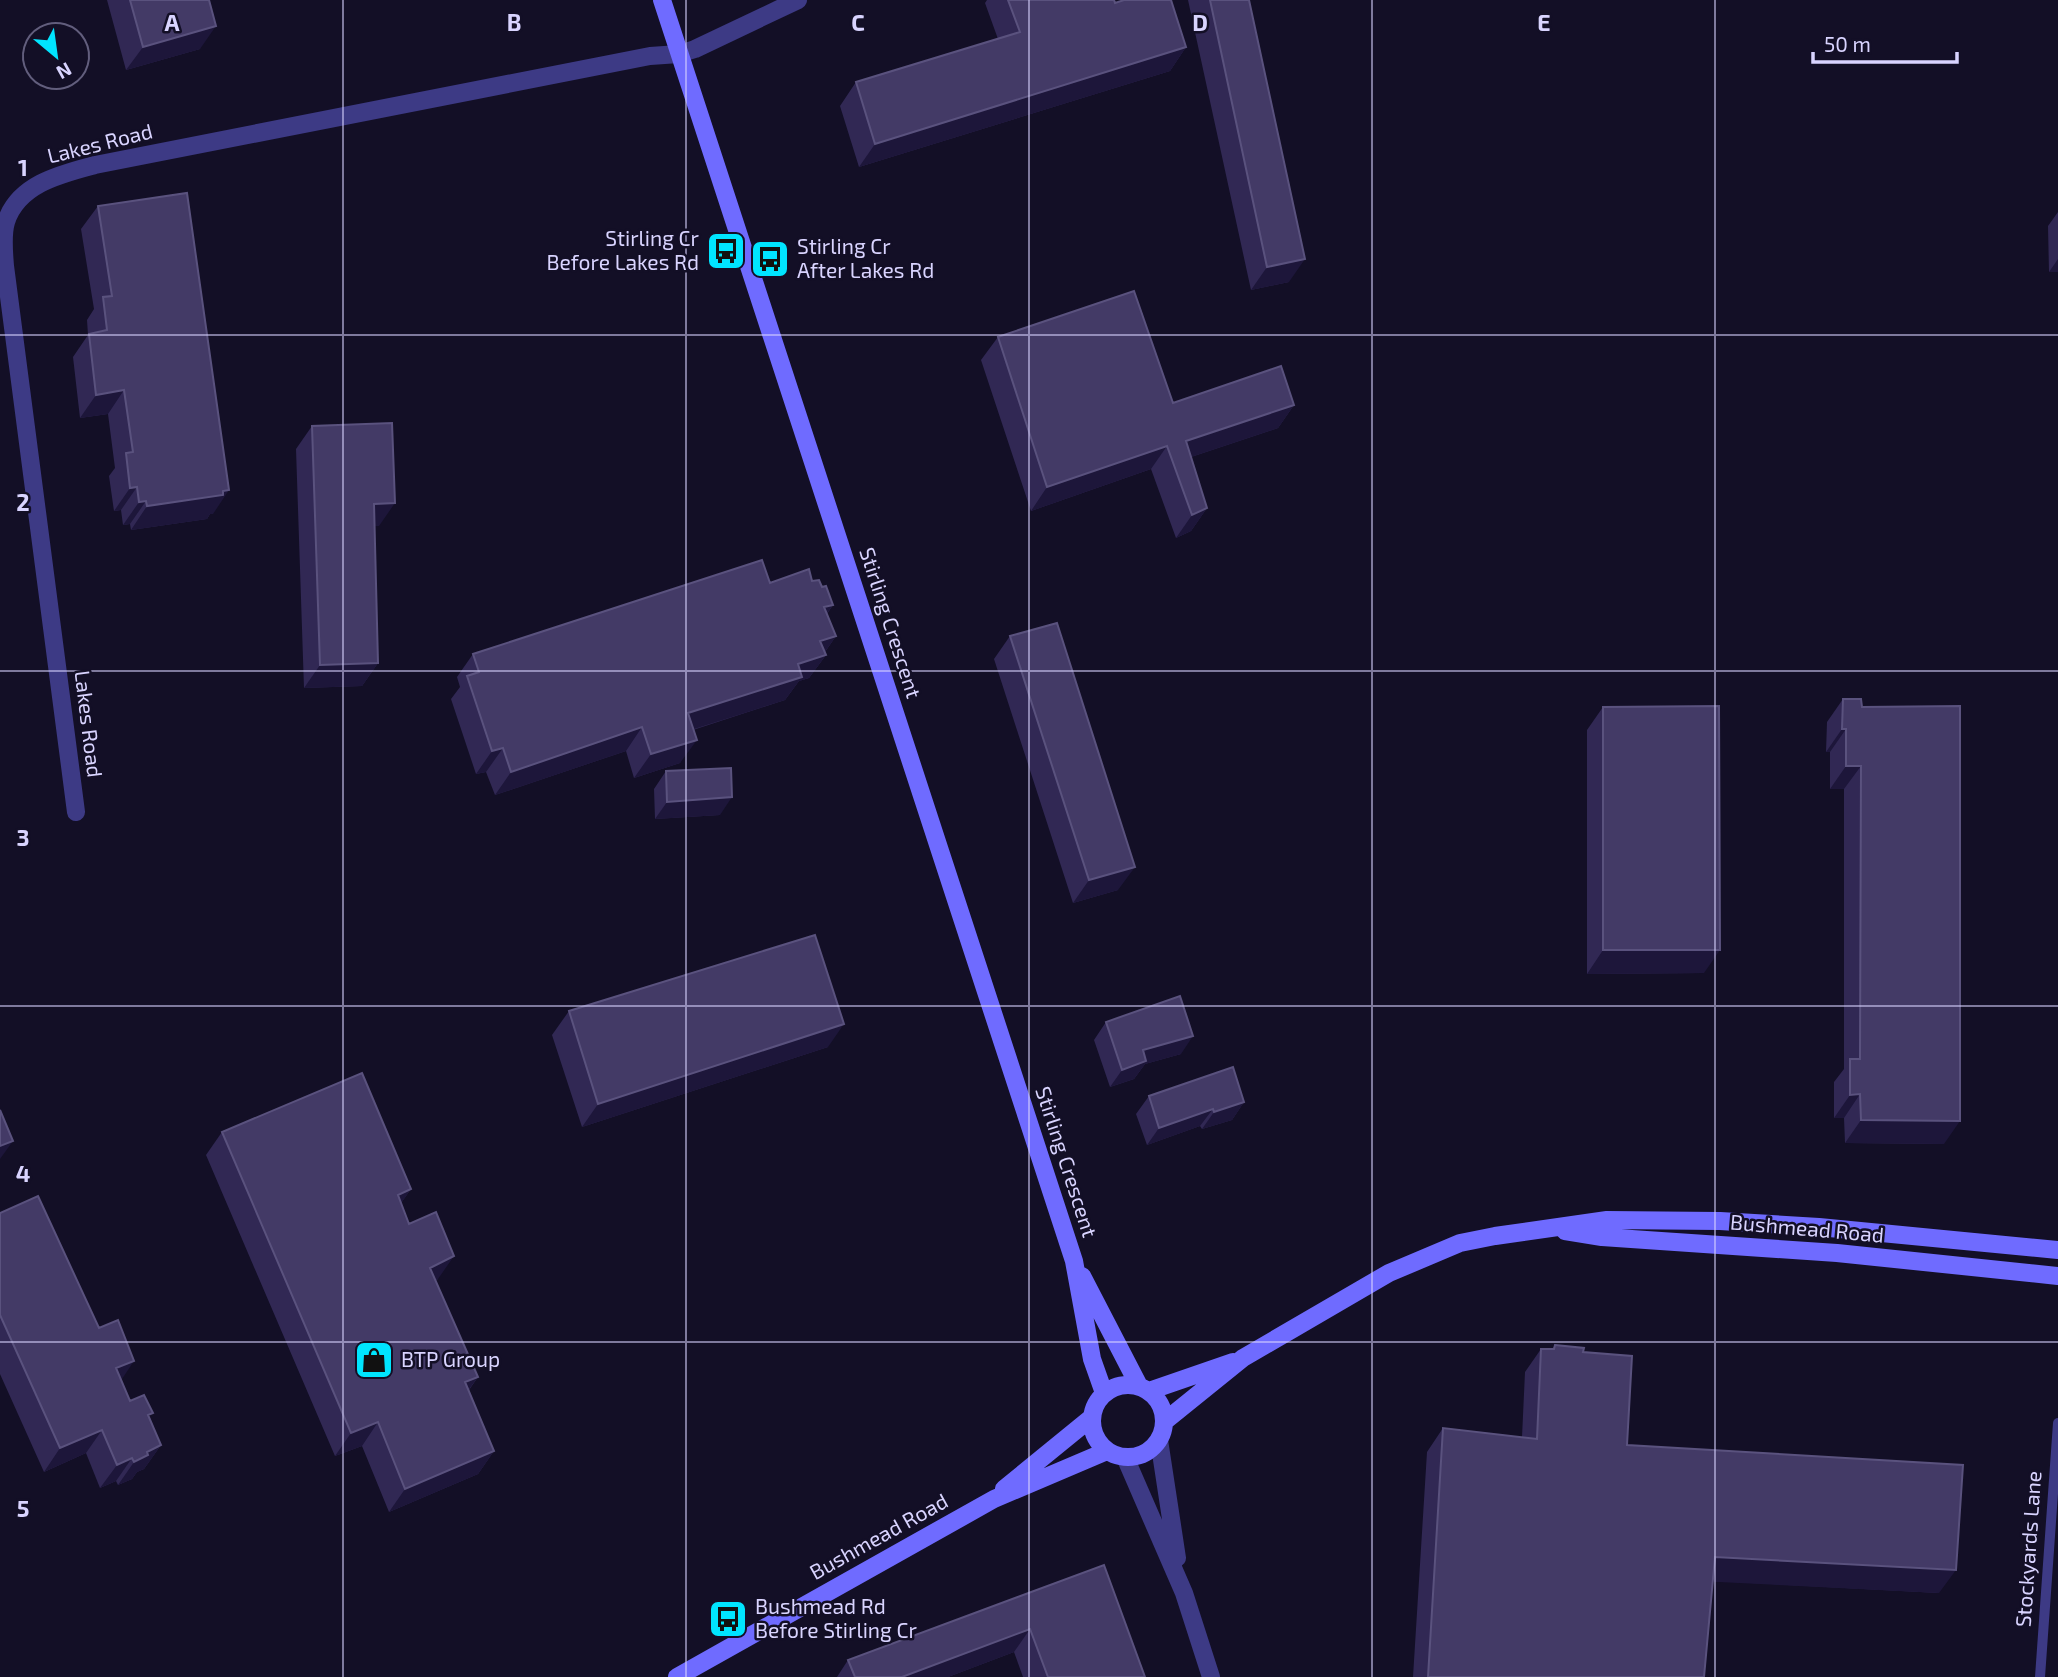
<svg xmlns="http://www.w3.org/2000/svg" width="2058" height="1677" font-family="'Exo 2',sans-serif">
  <rect width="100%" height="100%" fill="#130f26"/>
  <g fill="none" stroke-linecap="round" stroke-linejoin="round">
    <path stroke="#3d3a85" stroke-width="10" d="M 2040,1677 L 2058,1423"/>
    <path stroke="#3d3a85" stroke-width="18" d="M 76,812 L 5,266 C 4,252 2,235 6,222 C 18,184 61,174 95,165 L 650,56 L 679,54 L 695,49 L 798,0
      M 1159,1440 L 1177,1558
      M 1125,1457 L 1184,1593 L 1211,1677"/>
    <path stroke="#6f6bff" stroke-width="18" d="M 662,0 L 1074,1261 L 1092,1359 L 1104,1393
      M 1565,1231 L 1602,1237 L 1837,1253 L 2058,1276
      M 1082,1276 L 1139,1386
      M1092 1421a36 36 0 1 1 72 0a36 36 0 1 1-72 0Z
      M 1149,1391 L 1233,1362
      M 1165,1421 L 1243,1358 L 1389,1273 L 1460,1243 L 1495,1236 L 1607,1220 L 1720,1221 L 1819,1227 L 2058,1250
      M 1004,1489 L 1091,1418
      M 677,1677 L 994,1499 L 1107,1451"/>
  </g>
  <path fill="#312854" d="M 107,0 L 209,0 L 200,49 L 126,70 Z
    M 987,0 L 1114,0 L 1115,3 L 1186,47 L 1170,71 L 859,167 L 840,106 L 856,82 L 998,39 L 985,3 Z
    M 1188,0 L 1249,0 L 1289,282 L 1251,290 Z
    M 98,206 L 213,514 L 210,514 L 207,519 L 131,530 L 130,524 L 123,525 L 121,510 L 114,511 L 109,476 L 115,468 L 108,414 L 80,418 L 73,357 L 88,335 L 87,320 L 94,309 L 81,229 Z
    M 2058,212 L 2058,272 L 2049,272 L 2048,226 Z
    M 998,337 L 1173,403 L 1294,405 L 1278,428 L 1191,457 L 1207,508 L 1191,531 L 1176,538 L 1151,469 L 1031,511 L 981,360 Z
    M 312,426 L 379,526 L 374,526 L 378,663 L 362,686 L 304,688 L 296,449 Z
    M 812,581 L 822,587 L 833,605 L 827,614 L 836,636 L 825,652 L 826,655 L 809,678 L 799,681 L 785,700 L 693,730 L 680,763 L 634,778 L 626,751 L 495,795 L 486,772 L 476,774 L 451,699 L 460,687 L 457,677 L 473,654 L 770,583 Z
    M 1010,636 L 1118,890 L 1073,903 L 994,659 Z
    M 1843,699 L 1861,699 L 1944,1144 L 1845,1143 L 1844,1118 L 1834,1118 L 1834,1082 L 1844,1069 L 1844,789 L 1830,789 L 1830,752 L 1826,752 L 1827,722 Z
    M 1603,707 L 1704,973 L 1587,974 L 1587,730 Z
    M 666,771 L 720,815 L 655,819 L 654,789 Z
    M 569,1011 L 828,1047 L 582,1127 L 552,1035 Z
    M 1106,1022 L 1181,1054 L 1145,1064 L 1134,1079 L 1110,1087 L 1094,1040 Z
    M 1149,1096 L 1244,1102 L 1232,1120 L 1202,1129 L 1200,1126 L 1147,1145 L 1136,1114 Z
    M 222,1132 L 411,1189 L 401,1203 L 409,1224 L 438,1279 L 435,1281 L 478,1377 L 469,1390 L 494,1451 L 478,1474 L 389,1512 L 362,1446 L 335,1456 L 206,1155 Z
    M 0,1213 L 121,1380 L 130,1401 L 150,1418 L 161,1445 L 144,1469 L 137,1472 L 132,1479 L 118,1485 L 116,1481 L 100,1488 L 86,1453 L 44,1472 L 0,1374 Z
    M 1555,1345 L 1583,1352 L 1627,1445 L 1939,1593 L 1713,1581 L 1704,1677 L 1413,1677 L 1427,1452 L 1443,1428 L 1522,1437 L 1525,1372 L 1541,1349 L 1552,1349 Z
    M 1104,1565 L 1145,1677 L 1023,1677 L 1014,1652 L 948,1677 L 837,1677 L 848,1660 Z"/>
  <path fill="#1d163a" d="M 216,26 L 200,49 L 126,70 L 143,47 Z
    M 1186,47 L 1170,71 L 859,167 L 875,144 Z
    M 1305,259 L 1289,282 L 1251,290 L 1267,267 Z
    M 2058,259 L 2058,272 L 2049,272 Z
    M 124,390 L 108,414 L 80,418 L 96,395 Z
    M 1294,405 L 1278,428 L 1173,463 L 1186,441 Z
    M 1167,446 L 1151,469 L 1031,511 L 1047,487 Z
    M 137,487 L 121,510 L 114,511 L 130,488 Z
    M 229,490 L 213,514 L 210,514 L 207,519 L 131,530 L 147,506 L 223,491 Z
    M 146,501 L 130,524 L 123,525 L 139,502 Z
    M 395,503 L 379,526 L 357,527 L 374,504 Z
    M 1207,508 L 1191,531 L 1176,538 L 1192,515 Z
    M 833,605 L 816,629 L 824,607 Z
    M 836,636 L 822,656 L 826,655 L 809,678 L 799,681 L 785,700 L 672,736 L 688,713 L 798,664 L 820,641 Z
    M 378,663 L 362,686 L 304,688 L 320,665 Z
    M 642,727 L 626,751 L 495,795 L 511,772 Z
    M 1842,729 L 1846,729 L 1830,752 L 1826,752 Z
    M 697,740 L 680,763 L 634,778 L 651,754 Z
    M 503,748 L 486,772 L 476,774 L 492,751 Z
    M 1846,766 L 1861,766 L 1844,789 L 1830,789 Z
    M 732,797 L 720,815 L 655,819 L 667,802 Z
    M 1135,867 L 1118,890 L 1073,903 L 1089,880 Z
    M 1603,950 L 1720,950 L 1704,973 L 1587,974 Z
    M 844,1024 L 828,1047 L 582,1127 L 598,1104 Z
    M 1193,1036 L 1181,1054 L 1145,1064 L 1134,1079 L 1110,1087 L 1122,1070 L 1143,1050 Z
    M 1860,1094 L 1844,1118 L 1834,1118 L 1850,1095 Z
    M 1244,1102 L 1232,1120 L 1202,1129 L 1214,1112 Z
    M 1213,1109 L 1200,1126 L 1147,1145 L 1159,1128 Z
    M 1861,1120 L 1960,1121 L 1944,1144 L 1845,1143 Z
    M 13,1141 L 0,1159 L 0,1146 Z
    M 411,1189 L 395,1212 L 398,1195 Z
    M 454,1256 L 438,1279 L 413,1291 L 430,1268 Z
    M 134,1361 L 118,1385 L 116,1368 Z
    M 478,1377 L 461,1400 L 465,1382 Z
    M 378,1422 L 362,1446 L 335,1456 L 351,1433 Z
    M 102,1430 L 86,1453 L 44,1472 L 60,1448 Z
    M 161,1445 L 144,1469 L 137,1472 L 132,1479 L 118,1485 L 134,1462 L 147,1452 Z
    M 494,1451 L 478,1474 L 389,1512 L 405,1489 Z
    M 132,1458 L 116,1481 L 100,1488 L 117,1465 Z
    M 1715,1557 L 1956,1570 L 1939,1593 L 1699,1581 Z
    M 1030,1629 L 1014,1652 L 948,1677 L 902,1677 Z"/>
  <path fill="#433a66" stroke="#5a527e" stroke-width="2" d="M 130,0 L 209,0 L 216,26 L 143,47 Z
    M 1008,0 L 1114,0 L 1115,3 L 1124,0 L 1171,0 L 1186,47 L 875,144 L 856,82 L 1020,32 Z
    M 1210,0 L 1249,0 L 1305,259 L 1267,267 Z
    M 187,193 L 229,490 L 223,491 L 223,495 L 147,506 L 146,501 L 139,502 L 137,487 L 130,488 L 126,453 L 133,452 L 124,390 L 96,395 L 89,334 L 107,330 L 103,297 L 112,296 L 98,206 Z
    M 1134,291 L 1173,403 L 1281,366 L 1294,405 L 1186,441 L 1207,508 L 1192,515 L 1167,446 L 1047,487 L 998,337 Z
    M 392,423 L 395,503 L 374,504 L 378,663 L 320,665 L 312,426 Z
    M 762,560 L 770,583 L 809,569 L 812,581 L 819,580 L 822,587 L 826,586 L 833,605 L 824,607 L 836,636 L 820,641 L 826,655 L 798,664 L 802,677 L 688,713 L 697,740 L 651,754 L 642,727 L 511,772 L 503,748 L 492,751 L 467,676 L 479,672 L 473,654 Z
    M 1057,623 L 1135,867 L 1089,880 L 1010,636 Z
    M 1843,699 L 1861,699 L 1862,707 L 1960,706 L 1960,1121 L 1861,1120 L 1860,1094 L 1850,1095 L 1850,1059 L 1860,1059 L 1861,766 L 1846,766 L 1846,729 L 1842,729 Z
    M 1719,706 L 1720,950 L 1603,950 L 1603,707 Z
    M 731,768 L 732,797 L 667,802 L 666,771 Z
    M 815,935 L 844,1024 L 598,1104 L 569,1011 Z
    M 1180,996 L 1193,1036 L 1143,1050 L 1146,1061 L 1122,1070 L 1106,1022 Z
    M 1233,1067 L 1244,1102 L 1214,1112 L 1213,1109 L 1159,1128 L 1149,1096 Z
    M 362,1073 L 411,1189 L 398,1195 L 409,1224 L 436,1212 L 454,1256 L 430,1268 L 478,1377 L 465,1382 L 494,1451 L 405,1489 L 378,1422 L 351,1433 L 222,1132 Z
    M 0,1110 L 13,1141 L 0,1146 Z
    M 38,1196 L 99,1328 L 118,1320 L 134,1361 L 116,1368 L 130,1401 L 144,1395 L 153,1413 L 148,1415 L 161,1445 L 147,1452 L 148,1455 L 134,1462 L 132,1458 L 117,1465 L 102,1430 L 60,1448 L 0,1315 L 0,1213 Z
    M 1555,1345 L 1584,1348 L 1583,1352 L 1632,1356 L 1627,1445 L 1963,1465 L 1956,1570 L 1715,1557 L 1704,1677 L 1428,1677 L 1443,1428 L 1537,1439 L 1541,1349 L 1554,1349 Z
    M 1104,1565 L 1145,1677 L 1048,1677 L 1030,1629 L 902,1677 L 855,1677 L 848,1660 Z"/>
  <path fill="none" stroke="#d9d4ff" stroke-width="2" stroke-opacity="0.55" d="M 343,0 L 343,1677M 686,0 L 686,1677M 1029,0 L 1029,1677M 1372,0 L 1372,1677M 1715,0 L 1715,1677M 0,335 L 2058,335M 0,671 L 2058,671M 0,1006 L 2058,1006M 0,1342 L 2058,1342"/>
  <defs>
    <symbol id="bus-square" viewBox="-11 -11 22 22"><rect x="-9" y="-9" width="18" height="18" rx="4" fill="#00e5ff" stroke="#130f26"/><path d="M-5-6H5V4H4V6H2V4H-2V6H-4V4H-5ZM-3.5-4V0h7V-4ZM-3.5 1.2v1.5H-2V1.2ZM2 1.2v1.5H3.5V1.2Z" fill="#111"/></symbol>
    <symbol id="shop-square" viewBox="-11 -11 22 22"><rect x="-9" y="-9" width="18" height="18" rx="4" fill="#00e5ff" stroke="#130f26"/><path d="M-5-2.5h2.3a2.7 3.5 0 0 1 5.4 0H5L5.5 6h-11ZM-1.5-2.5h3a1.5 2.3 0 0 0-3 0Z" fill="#111"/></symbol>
  </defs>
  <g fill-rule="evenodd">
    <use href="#bus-square" x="704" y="229" width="44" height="44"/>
    <use href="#bus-square" x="748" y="237" width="44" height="44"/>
    <use href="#shop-square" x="352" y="1338" width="44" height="44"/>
    <use href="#bus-square" x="706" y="1597" width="44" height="44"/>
  </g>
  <g text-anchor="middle" stroke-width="5" stroke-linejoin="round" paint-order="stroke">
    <g font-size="21" fill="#d9d4ff" stroke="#130f26">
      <text transform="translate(100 144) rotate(-14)" y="7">Lakes Road</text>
      <text transform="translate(890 623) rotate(72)" y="7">Stirling Crescent</text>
      <text transform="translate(88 724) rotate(83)" y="7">Lakes Road</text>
      <text transform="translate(1066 1162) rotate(72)" y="7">Stirling Crescent</text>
      <text transform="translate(1807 1229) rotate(5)" y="7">Bushmead Road</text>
      <text transform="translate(879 1537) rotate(-29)" y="7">Bushmead Road</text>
      <text transform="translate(2029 1549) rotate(-86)" y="7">Stockyards Lane</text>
    </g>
    <g font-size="21" fill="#d9d4ff" stroke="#130f26" text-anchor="start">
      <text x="699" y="246" text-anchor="end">Stirling Cr<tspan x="699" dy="24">Before Lakes Rd</tspan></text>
      <text x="797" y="254">Stirling Cr<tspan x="797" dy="24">After Lakes Rd</tspan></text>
      <text x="401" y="1367">BTP Group</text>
      <text x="755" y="1614">Bushmead Rd<tspan x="755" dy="24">Before Stirling Cr</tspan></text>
    </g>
  </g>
  <g font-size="23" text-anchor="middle" font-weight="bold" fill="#d9d4ff" stroke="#130f26" stroke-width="5" stroke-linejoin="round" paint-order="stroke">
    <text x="172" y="31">A</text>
    <text x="514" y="31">B</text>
    <text x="858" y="31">C</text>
    <text x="1200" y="31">D</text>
    <text x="1544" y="31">E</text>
    <text x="23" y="176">1</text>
    <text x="23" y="511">2</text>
    <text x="23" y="846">3</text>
    <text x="23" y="1182">4</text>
    <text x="23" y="1517">5</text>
  </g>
  <g transform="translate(56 56) rotate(151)"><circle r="33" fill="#130f26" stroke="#625e7d" stroke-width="2"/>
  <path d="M0-5L12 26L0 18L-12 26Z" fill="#00e5ff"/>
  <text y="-10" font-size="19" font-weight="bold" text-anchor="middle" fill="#d9d4ff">N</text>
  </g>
  <path d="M1813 52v10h144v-10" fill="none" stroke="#d9d4ff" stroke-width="3.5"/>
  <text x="1824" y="52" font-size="21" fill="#d9d4ff" stroke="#130f26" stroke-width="5" paint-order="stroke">50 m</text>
</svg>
